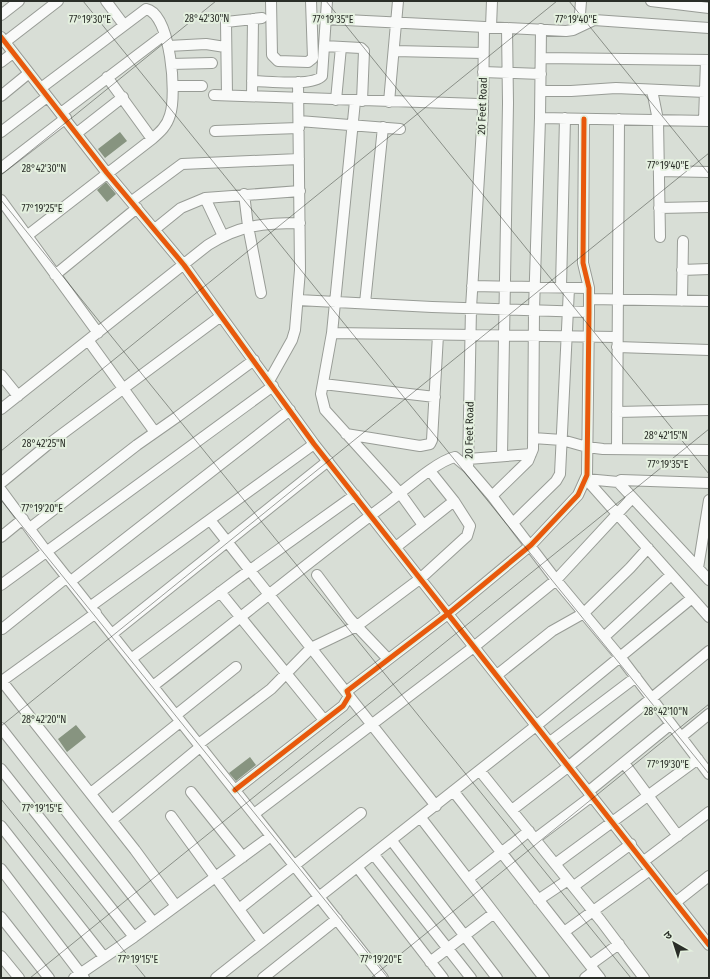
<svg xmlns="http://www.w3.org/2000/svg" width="710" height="979" font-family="'Fira Sans Condensed','Noto Sans Devanagari',sans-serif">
  <rect width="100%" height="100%" fill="#d8ded6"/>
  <path fill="#879480" d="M 120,132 L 127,141 L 105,158 L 98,149 Z
    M 106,182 L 116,194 L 107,202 L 97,190 Z
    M 76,725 L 86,737 L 67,752 L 58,739 Z
    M 250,757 L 256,765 L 236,781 L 229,773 Z"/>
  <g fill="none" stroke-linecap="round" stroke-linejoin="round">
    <defs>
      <path id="minor" d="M 106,1 L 124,25
        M 271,1 L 272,55 L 278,61 L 308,62 L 313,58 L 311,1
        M 651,1 L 709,8
        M 1,15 L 19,1
        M 326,19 L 566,31 L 573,30 L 594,20 L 709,28
        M 491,27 L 492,1
        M 579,27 L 581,1
        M 1,37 L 107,173 L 184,265 L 314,444 L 709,945
        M 5,42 L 58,1
        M 168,46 L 206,44 L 225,47
        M 324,46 L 361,48 L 364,51 L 362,101
        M 394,51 L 483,53
        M 541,58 L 709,60
        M 1,62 L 13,53
        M 171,64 L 212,63
        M 483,72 L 541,74
        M 107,77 L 152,139
        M 252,81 C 267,81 312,87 322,76 L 327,1
        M 173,86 L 202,86
        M 652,90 L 658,120 L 660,237
        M 541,91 L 571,91 L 616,88 L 705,92
        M 214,95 L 478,104 L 483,107
        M 227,95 L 226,22 L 262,18
        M 1,96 L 29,73
        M 252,96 L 253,19
        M 336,100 L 341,47
        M 355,101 L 332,333 L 321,394 L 325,410 L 400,493 L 423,525
        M 389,102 L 398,1
        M 61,113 L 164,35
        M 540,118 L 709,121
        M 299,121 L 400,129
        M 704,121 L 706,60
        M 215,131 L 299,128
        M 1,132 L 47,97
        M 77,133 L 123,97
        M 1,168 L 66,118
        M 659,171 L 709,172
        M 244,194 L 248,226 L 261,293
        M 205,198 L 300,191
        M 1,200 L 98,333
        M 132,201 L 182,164 L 299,159
        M 659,208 L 709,207
        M 155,229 L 181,208 L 205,198 L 223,236
        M 28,235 L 152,139 C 160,132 167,126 170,115 C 177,95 171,14 146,9 L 41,88
        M 682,270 L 709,269
        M 55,275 L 137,208
        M 472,286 L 589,288
        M 561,287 L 565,118
        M 589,299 L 709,301
        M 298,300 L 432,307 L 589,312
        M 682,301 L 683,241
        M 365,303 L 383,127
        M 332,333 L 617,337
        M 88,340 L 154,431
        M 617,347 L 709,350
        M 1,375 L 18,396
        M 269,381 L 292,340 L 295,330 L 300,270 L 298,82
        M 323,384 L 435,397
        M 1,409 L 208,245 C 239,225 264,223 300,223
        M 617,412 L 709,410
        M 346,434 L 420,446 L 430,444 L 432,440 L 438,335
        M 533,438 L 562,440 L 587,447 L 603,449 L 709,450
        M 617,449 L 619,119
        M 502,456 L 508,103 L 507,28
        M 468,459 L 531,454
        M 468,468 L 471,308 L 483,111 L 484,27
        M 586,479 L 709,617
        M 586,479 L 618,482
        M 1,483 L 46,446 L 221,316
        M 709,483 L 621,480 L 618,482 L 709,580
        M 1,490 L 46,551 L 383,978
        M 492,496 L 528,461 L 533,449 L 534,310 L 540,118 L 541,29
        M 210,520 L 436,806
        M 513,523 L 556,481 L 560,474 L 569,288
        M 30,528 L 137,445 L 177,417 L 254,360
        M 1,537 L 23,519
        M 396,547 L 454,501
        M 698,568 L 709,500
        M 317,575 L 350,619 L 388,659
        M 71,581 L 290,410
        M 1,585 L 273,386
        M 220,592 L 324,720
        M 91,606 L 314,444
        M 2,629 L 67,577
        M 112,634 L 328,461
        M 604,637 L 671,575
        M 131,659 L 239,578 L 355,495
        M 497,675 L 552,631 L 584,613 L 630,568 L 648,548
        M 1,680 L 135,850 L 176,906
        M 2,681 L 96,613
        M 153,686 C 232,625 309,561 390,501 C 406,489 437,461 455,457 L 468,468 L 492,496 L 556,580 L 621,658 L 709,774
        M 176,715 L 236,667
        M 1,728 L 153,922
        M 681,737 L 709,714
        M 550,742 L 636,677
        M 624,763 L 678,836
        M 1,769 L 134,937
        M 480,771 L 601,921 L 644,978
        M 235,790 L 343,706 L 349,696 L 347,691 L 449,613 L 531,545 L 578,495 L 587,475 L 589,312 L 589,288 L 583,263 L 584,119
        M 589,791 L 671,724
        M 191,792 L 243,857
        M 454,792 L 600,978
        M 91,793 L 180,722
        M 512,810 L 569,766 L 709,651
        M 254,814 L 475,646 L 556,580 L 632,498
        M 171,816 L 262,941
        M 421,818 L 544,978
        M 112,820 L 200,747 L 200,743 L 271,689 L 311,648 L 357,626 L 421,578 L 467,536 L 470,526 L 454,501 L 430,471
        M 1,826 L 104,957
        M 535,839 L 592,796
        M 392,841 L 497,978
        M 374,855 L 471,978
        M 644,861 L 709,812
        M 555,864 L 698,759
        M 358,868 L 443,978
        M 1,869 L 84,978
        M 468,879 L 529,831
        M 574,886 L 631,844
        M 538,900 L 568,880
        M 676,902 L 709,876
        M 239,909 L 361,813
        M 1,917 L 49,978
        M 564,932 L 650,870
        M 1,956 L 19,978
        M 430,962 L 494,913
        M 590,965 L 619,944
        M 74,978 L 134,937 L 271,836
        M 216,978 L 537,725 L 692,598
        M 263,978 L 337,919
        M 585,978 L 594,971"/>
    </defs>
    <use href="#minor" stroke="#989c96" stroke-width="12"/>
    <use href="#minor" stroke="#f9faf9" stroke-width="10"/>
    <defs>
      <path id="cycleway" d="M 1,37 L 107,173 L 184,265 L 314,444 L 709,945
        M 235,790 L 343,706 L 349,696 L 347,691 L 449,613 L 531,545 L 578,495 L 587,475 L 589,312 L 589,288 L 583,263 L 584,119"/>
    </defs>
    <use href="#cycleway" stroke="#e4f0df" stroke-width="8"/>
    <use href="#cycleway" stroke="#e8590c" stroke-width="5"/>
  </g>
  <path fill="none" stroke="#2a2e28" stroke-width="1" stroke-opacity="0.45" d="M 83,1 L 709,774M 326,1 L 709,474M 569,1 L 709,174M 1,175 L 216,1M 1,200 L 631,978M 1,451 L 557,1M 1,500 L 388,978M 1,726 L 709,153M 1,799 L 146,978M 30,978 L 709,429M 371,978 L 709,704"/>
  <g text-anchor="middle" stroke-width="4" stroke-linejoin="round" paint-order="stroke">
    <g font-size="11" fill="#2a2e28" stroke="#e4f0df">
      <text transform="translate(482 106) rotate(-88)" y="4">20 Feet Road</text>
      <text transform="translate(469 430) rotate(-89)" y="4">20 Feet Road</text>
    </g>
  </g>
  <g font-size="10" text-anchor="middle" fill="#2a2e28" stroke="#e4f0df" stroke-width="4" stroke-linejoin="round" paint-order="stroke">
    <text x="207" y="22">28°42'30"N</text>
    <text x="90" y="23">77°19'30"E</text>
    <text x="333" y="23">77°19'35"E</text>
    <text x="576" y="23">77°19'40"E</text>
    <text x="668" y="169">77°19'40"E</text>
    <text x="44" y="172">28°42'30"N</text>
    <text x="42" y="212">77°19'25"E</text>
    <text x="666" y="439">28°42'15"N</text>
    <text x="44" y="447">28°42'25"N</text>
    <text x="668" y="468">77°19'35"E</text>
    <text x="42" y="512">77°19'20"E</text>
    <text x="666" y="715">28°42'10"N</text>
    <text x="44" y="723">28°42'20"N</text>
    <text x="668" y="768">77°19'30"E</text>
    <text x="42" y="812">77°19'15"E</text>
    <text x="138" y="963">77°19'15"E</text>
    <text x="381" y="963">77°19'20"E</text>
  </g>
  <rect width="710" height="979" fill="none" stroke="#2a2e28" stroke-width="4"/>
  <g transform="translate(674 943) rotate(321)" stroke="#e4f0df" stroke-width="3" paint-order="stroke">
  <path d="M0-3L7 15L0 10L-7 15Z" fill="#2a2e28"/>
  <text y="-6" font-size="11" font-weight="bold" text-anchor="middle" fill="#2a2e28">उ</text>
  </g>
</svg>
